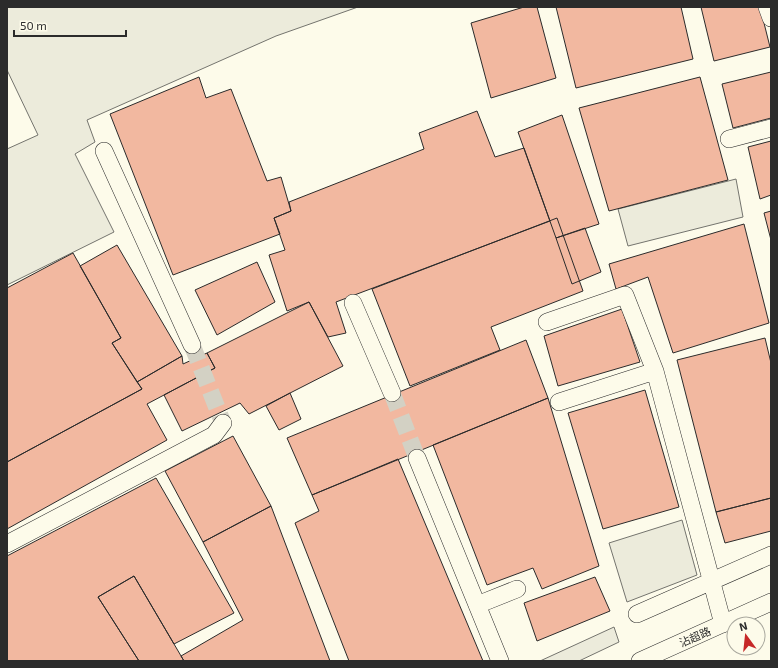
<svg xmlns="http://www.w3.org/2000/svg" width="778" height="668" font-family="'Exo 2','Noto Sans SC',sans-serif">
  <rect width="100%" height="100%" fill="#fdfbea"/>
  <path fill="#ecebdb" stroke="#74746e" d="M 7,7 L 358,7 L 276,36 L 87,120 L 95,142 L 75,154 L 114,232 L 7,285 L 7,149 L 38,135 L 7,70 Z
    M 736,179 L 743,217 L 628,246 L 618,209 Z
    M 682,520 L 697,575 L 627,602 L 609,543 Z
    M 614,627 L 619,642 L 579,661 L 540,661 Z"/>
  <path fill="#f2b8a0" stroke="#2b2b2b" d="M 524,7 L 537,7 L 556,78 L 491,98 L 471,23 Z
    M 556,7 L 681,7 L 693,59 L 576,88 Z
    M 701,7 L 760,7 L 770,47 L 714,61 Z
    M 771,72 L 771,118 L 733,128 L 722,84 Z
    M 199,77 L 206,98 L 231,89 L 267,181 L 281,177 L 291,211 L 274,218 L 280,234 L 173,275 L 110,114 Z
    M 700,77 L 728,180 L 609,211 L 579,108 Z
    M 477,111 L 495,157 L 524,148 L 550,221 L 336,302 L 346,333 L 328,337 L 309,302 L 287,311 L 269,255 L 285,250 L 274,218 L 291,211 L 289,202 L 424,149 L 419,133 Z
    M 562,115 L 599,224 L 556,238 L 518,132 Z
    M 771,141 L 771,195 L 760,199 L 748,147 Z
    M 771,211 L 771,240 L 764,213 Z
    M 557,218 L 583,291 L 491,327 L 500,350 L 410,386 L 372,289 Z
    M 744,224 L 769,323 L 673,353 L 648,277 L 616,289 L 609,264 Z
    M 585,228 L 601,272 L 572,284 L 556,238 Z
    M 117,245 L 182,356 L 137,382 L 112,343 L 121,338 L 80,266 Z
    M 73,253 L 121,338 L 112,343 L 142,389 L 7,462 L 7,288 Z
    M 257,262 L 275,302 L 217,335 L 195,290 Z
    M 309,302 L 343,366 L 249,414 L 240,403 L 182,431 L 164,395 L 215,368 L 207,353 Z
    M 622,309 L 640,362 L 558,386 L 544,336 Z
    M 765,338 L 771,363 L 771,498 L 716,512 L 677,360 Z
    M 526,340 L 548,398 L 312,495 L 287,438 Z
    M 207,353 L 215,368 L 147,404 L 167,440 L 7,529 L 7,462 L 142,389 L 137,382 L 182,356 L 183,364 Z
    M 645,390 L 679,507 L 603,529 L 568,413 Z
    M 290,393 L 301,419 L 279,430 L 266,406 Z
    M 548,398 L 599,566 L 542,589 L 533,568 L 487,585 L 433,445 Z
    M 233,436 L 271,506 L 203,542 L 165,471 Z
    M 398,459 L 483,661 L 349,661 L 295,523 L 319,511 L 312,495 Z
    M 156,478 L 234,613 L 174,644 L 134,576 L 98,597 L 139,661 L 7,661 L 7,556 Z
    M 771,498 L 771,531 L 725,543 L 716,512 Z
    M 271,506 L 330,661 L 184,661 L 181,656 L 243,620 L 203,542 Z
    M 134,576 L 184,661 L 139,661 L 98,597 Z
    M 595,577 L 610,611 L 537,641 L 524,603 Z"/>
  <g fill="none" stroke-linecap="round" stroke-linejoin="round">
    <path stroke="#d3d1c4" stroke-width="17" stroke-dasharray="17 8" stroke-linecap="butt" d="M 192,345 L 223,423
      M 392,393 L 417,458"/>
    <defs>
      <path id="minor" d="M 767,7 L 771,18
        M 729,139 L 771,128
        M 104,151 L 192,345
        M 353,303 L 392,393
        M 547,322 L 625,295 L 655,371 L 723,624
        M 559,402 L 655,371
        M 417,458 L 500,661
        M 7,544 L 214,435 L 223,423
        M 477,605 L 517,589
        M 637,614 L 771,555
        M 640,661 L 771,602"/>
    </defs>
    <use href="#minor" stroke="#2b2b2b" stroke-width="18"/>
    <use href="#minor" stroke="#fdfbea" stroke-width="17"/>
  </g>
  <g text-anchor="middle" stroke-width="3" stroke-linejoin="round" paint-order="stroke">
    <g font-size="11" fill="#2b2b2b" stroke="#fdfbea">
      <text transform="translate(695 637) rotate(-24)" y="4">沾超路</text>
    </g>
  </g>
  <rect width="778" height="668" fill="none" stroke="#2b2b2b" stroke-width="16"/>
  <g transform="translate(746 636) rotate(345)"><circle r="19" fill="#fdfbea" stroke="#a9a89e"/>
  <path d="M0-3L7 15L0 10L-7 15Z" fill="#c62828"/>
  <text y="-6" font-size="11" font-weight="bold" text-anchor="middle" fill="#2b2b2b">N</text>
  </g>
  <path d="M14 30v6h112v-6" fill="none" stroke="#2b2b2b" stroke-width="2"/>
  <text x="20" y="30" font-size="12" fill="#2b2b2b" stroke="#fdfbea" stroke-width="3" paint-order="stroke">50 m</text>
</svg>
